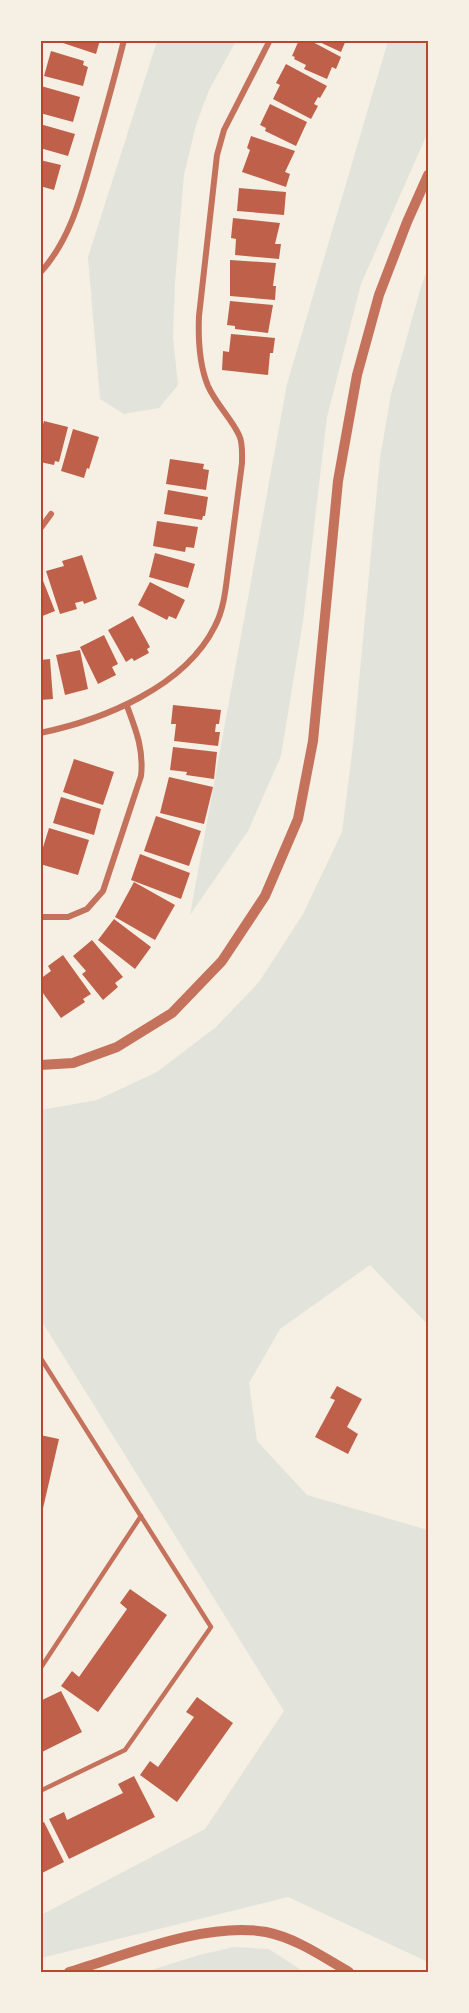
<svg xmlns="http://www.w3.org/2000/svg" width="469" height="2013" font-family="Cabin,sans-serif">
  <rect width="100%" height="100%" fill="#f6efe4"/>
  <path fill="#e2e4dc" d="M 157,41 L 236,41 L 209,90 L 196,125 L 184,175 L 175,283 L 173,338 L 178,385 L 159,408 L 124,414 L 100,399 L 88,257 Z
    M 388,41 L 428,41 L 428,132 L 361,284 L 327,417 L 303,621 L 281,756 L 248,831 L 190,915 L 287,384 Z
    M 428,267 L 428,1325 L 370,1265 L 280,1329 L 249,1383 L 257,1441 L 307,1495 L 428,1530 L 428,1962 L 288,1897 L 41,1958 L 41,1915 L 205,1829 L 284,1711 L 41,1320 L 41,1110 L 97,1100 L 157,1072 L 216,1027 L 259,982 L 303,914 L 342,832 L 353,745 L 380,458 L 391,394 L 421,287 Z
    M 234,1947 L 269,1949 L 304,1972 L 145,1972 L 199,1955 Z"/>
  <path fill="#bf614a" d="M 54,40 L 100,40 L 96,54 Z
    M 299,40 L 309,40 L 341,57 L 336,69 L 332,67 L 327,79 L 304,69 L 306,65 L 294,59 L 295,57 L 292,56 Z
    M 315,40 L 346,40 L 341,52 Z
    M 51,51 L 84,61 L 83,65 L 88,67 L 83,86 L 44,76 Z
    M 286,64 L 327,86 L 320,98 L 318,97 L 314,104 L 318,106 L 311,119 L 273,99 L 280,85 L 276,83 Z
    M 41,86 L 80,97 L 73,122 L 40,113 Z
    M 270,104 L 307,122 L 296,146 L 265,131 L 266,128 L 260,125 Z
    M 40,124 L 75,134 L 68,156 L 40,148 Z
    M 251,136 L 295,151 L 285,172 L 290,174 L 286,187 L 242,172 L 250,150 L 247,148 Z
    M 40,160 L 61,165 L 54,190 L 40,186 Z
    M 239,188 L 286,192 L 284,215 L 237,211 Z
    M 233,218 L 280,223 L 275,244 L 281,244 L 279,259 L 235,255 L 236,239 L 231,238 Z
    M 230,260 L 276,263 L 273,286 L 276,286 L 275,300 L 230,296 Z
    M 230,301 L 273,305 L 268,333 L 235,329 L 235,326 L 227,325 Z
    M 231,334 L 275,338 L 273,353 L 270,353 L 268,375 L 222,370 L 223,351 L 229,352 Z
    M 44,421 L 68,427 L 59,462 L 55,461 L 54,465 L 40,462 L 40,433 Z
    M 73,429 L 99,437 L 89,469 L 87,468 L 84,478 L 61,471 Z
    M 170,459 L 204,464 L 203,469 L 209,470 L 206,490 L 166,484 Z
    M 168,490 L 208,497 L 205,516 L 203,516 L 202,520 L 164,514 Z
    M 157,521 L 198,527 L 194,548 L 186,547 L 185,552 L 153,546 Z
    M 155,553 L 195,564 L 188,588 L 149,577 Z
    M 82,555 L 97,599 L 84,604 L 83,601 L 75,603 L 77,609 L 60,614 L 46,571 L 64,566 L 62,561 Z
    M 40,573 L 55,611 L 40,617 Z
    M 150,582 L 185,600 L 176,619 L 169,616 L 167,620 L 138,605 Z
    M 133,616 L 150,647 L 147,649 L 149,653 L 134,661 L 132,658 L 126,662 L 108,630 Z
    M 104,635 L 118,664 L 112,667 L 116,675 L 98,684 L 80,647 Z
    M 80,650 L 88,689 L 65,695 L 56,655 Z
    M 50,659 L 53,699 L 40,700 L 40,660 Z
    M 173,705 L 221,710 L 219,724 L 216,724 L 215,732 L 220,732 L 218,746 L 174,741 L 176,724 L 171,724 Z
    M 173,747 L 217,752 L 214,779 L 186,775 L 187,772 L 170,770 Z
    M 74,759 L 114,772 L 103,805 L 63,792 Z
    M 169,777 L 213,787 L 204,824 L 160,813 Z
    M 61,797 L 101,809 L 94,835 L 53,823 Z
    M 156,816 L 201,831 L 189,866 L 144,851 Z
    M 49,828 L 89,840 L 78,875 L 40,864 L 40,857 Z
    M 140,854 L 190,873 L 181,899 L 131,880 Z
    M 134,882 L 175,905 L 155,940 L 115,917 Z
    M 114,919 L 151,947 L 135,969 L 98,940 Z
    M 92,940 L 123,977 L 115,983 L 118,987 L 103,1000 L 82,974 L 86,971 L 73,956 Z
    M 63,955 L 91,994 L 83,999 L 85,1002 L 61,1018 L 40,989 L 40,979 L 51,971 L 48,966 Z
    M 337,1386 L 362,1399 L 347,1427 L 358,1434 L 348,1454 L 315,1437 L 335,1400 L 330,1398 Z
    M 40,1435 L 59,1439 L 41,1517 L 40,1517 Z
    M 130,1589 L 167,1615 L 98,1712 L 61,1686 L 72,1671 L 79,1677 L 127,1609 L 120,1603 Z
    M 61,1691 L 82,1732 L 40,1753 L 40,1713 L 43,1712 L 40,1701 Z
    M 197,1697 L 233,1723 L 177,1802 L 140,1775 L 150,1761 L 158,1767 L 194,1717 L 186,1712 Z
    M 134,1776 L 155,1817 L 69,1859 L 49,1819 L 64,1812 L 67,1820 L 123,1793 L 118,1784 Z
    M 44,1822 L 64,1862 L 40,1874 L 40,1823 Z"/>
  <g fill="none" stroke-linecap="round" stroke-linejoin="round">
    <path stroke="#c5725c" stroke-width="4.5" d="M 40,1357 L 211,1627 L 125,1750 L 40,1791
      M 40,1669 L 141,1516"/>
    <path stroke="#c5725c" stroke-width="6" d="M 40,273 C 72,238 82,192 95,147 C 105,112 115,76 124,40
      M 40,529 L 51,514
      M 40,733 C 103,720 185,687 215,626 C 225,607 226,584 229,563 C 233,530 238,496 242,463 C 242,453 243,443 239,435 C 231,418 216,404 208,386 C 199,364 198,340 199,316 L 217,155 L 224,130 L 270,40
      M 41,917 L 68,917 L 87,909 L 103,891 L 141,776 C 144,750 136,730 127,706"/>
    <path stroke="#c5725c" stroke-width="10" d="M 40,1065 L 73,1063 L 117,1047 L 172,1013 L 222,961 L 265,896 L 298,819 L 313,741 L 338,481 L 357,375 L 379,295 L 407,222 L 428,175
      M 69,1972 C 126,1955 207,1921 266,1932 C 296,1938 323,1957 349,1972"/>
  </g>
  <rect width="469" height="2013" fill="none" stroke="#f6efe4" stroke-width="84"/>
  <rect x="42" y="42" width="385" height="1929" fill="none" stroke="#b5482f" stroke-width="2"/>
</svg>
